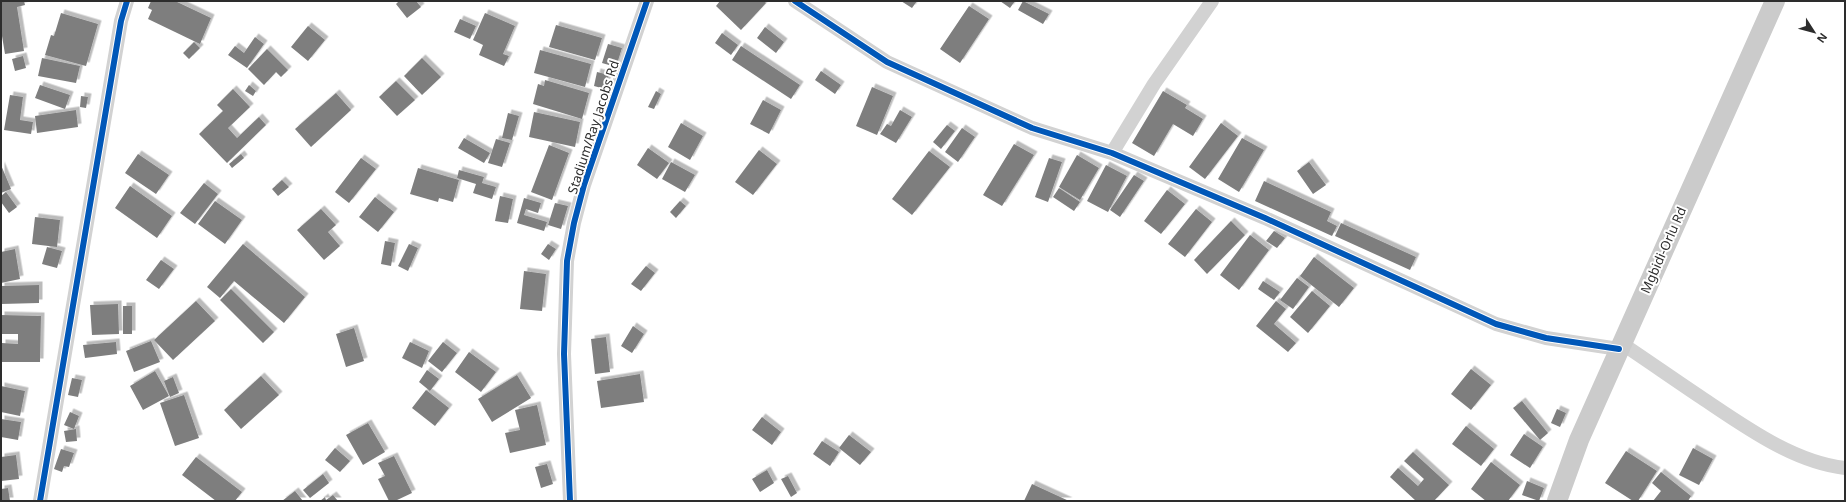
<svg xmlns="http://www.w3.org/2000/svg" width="1846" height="502" font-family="'Noto Sans',sans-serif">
  <defs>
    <filter id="shadow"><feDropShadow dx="3.5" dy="-3.5" stdDeviation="0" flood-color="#0004"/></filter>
  </defs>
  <rect width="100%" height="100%" fill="#fff"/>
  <path fill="#7e7e7e" filter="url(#shadow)" d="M 1,1 L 24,1 L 25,5 L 17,7 L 24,51 L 5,54 L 1,30 Z
    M 151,1 L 175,1 L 211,18 L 200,44 L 148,19 L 152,10 L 148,8 Z
    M 399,1 L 416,1 L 421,7 L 407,18 L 396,4 Z
    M 720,1 L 764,1 L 766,3 L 741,30 L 716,6 Z
    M 901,1 L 917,1 L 912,8 Z
    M 1000,1 L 1015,1 L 1010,8 Z
    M 1023,1 L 1049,14 L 1043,24 L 1018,10 Z
    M 969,6 L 989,19 L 960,63 L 940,49 Z
    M 61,13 L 98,24 L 86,66 L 45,55 L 51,35 L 54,36 Z
    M 485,13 L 515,26 L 503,54 L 509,56 L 504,66 L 479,55 L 483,45 L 473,40 Z
    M 460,19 L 476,26 L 470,39 L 454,32 Z
    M 556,25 L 602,38 L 595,60 L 549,47 Z
    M 308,26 L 325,40 L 308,61 L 291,47 Z
    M 765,27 L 784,42 L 776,53 L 757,38 Z
    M 722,33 L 738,45 L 731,55 L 715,43 Z
    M 255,37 L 264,44 L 247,68 L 228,55 L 235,46 L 244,53 Z
    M 194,42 L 200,48 L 189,59 L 183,53 Z
    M 608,44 L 622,48 L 616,67 L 602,63 Z
    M 741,46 L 800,85 L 791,99 L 732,60 Z
    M 267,49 L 288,70 L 281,77 L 276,72 L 264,85 L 248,69 Z
    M 540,50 L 591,64 L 585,87 L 534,73 Z
    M 23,56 L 26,68 L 15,71 L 12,59 Z
    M 42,58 L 80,66 L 76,83 L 38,76 Z
    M 422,58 L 441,77 L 422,95 L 404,76 Z
    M 821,71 L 841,85 L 835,94 L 815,80 Z
    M 597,72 L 609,75 L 605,89 L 594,86 Z
    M 545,80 L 589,93 L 582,119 L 533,104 L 538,84 L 544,86 Z
    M 396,81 L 415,100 L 397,116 L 379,97 Z
    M 40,85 L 70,95 L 65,109 L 35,98 Z
    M 249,85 L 256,91 L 253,96 L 245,91 Z
    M 872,87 L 893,96 L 877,135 L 856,126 Z
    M 233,89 L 250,107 L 228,128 L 237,138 L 259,117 L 266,125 L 227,163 L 199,134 L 223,111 L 217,105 Z
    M 656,91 L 661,94 L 654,109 L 648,107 Z
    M 1163,91 L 1187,105 L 1185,108 L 1203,119 L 1193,136 L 1173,124 L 1154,156 L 1132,143 Z
    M 336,93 L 351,110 L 311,147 L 295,129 Z
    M 10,95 L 23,97 L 20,120 L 33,122 L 31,134 L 4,130 Z
    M 81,96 L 88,97 L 86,108 L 80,107 Z
    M 763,100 L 781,110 L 769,134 L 750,124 Z
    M 76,110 L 78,127 L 37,133 L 35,116 Z
    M 900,110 L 912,117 L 896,143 L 880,134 L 887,124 L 891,126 Z
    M 534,112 L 580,122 L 575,147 L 529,137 Z
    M 508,113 L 519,116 L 512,140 L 502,138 Z
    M 681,123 L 703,136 L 690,160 L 668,147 Z
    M 1221,123 L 1238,136 L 1205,179 L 1189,167 Z
    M 947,125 L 955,131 L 941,149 L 933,142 Z
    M 962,128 L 975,137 L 958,162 L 945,152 Z
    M 464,138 L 490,153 L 484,163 L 458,148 Z
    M 1242,138 L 1264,150 L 1239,192 L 1218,179 Z
    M 496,139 L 510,143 L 502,167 L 488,163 Z
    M 1014,144 L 1034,155 L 1002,206 L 983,195 Z
    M 549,145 L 569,153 L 552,200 L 531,192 Z
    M 648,148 L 669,163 L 657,179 L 637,165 Z
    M 759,150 L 777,164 L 753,195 L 735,182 Z
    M 929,151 L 950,167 L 912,215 L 892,199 Z
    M 138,154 L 169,175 L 156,194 L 125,173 Z
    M 241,154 L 244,158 L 232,168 L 229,164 Z
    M 1077,155 L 1099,168 L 1080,200 L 1059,187 Z
    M 361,158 L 376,169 L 349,203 L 335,192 Z
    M 1049,158 L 1062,162 L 1048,202 L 1035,197 Z
    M 671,162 L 695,175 L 685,192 L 662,179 Z
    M 1309,162 L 1326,185 L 1313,194 L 1297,171 Z
    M 1,165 L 11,189 L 1,193 Z
    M 1106,165 L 1127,176 L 1108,212 L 1087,201 Z
    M 418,168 L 459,180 L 453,202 L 439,198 L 438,202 L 410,194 Z
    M 459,170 L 484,177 L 482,183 L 496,187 L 492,199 L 473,193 L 476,184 L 457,178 Z
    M 1134,175 L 1144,181 L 1120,217 L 1110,210 Z
    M 282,180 L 289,187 L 278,196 L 272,189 Z
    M 1264,181 L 1331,212 L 1327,221 L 1337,226 L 1332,236 L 1255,201 Z
    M 204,183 L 218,194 L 195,224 L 180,213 Z
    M 130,186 L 172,216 L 157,238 L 115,208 Z
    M 1059,188 L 1080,202 L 1074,211 L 1053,197 Z
    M 1167,190 L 1185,204 L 1161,234 L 1144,221 Z
    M 6,192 L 17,207 L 9,213 L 1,202 L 1,196 Z
    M 500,196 L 513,199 L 508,223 L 495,221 Z
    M 375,197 L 394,212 L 378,232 L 359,217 Z
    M 524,198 L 541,203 L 538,213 L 526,209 L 524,215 L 547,222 L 544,231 L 517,223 Z
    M 215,201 L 242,220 L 225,244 L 198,224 Z
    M 680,201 L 686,206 L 676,218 L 670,212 Z
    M 555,203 L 568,206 L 561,229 L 548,225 Z
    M 321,209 L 336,225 L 328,232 L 340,246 L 324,260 L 297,230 Z
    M 1196,209 L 1212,222 L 1185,257 L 1168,244 Z
    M 35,217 L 60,220 L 57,247 L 32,244 Z
    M 1231,221 L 1245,235 L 1207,274 L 1194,260 Z
    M 1341,223 L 1416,257 L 1410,270 L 1335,236 Z
    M 1274,231 L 1285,238 L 1277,248 L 1266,241 Z
    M 1250,235 L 1269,250 L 1239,290 L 1220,275 Z
    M 385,241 L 395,243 L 391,266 L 381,264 Z
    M 243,244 L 305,297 L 284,323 L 234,281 L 220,298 L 207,287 Z
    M 409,244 L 418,248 L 408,271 L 398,266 Z
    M 548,244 L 556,249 L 549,260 L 541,254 Z
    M 47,247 L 62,251 L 57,268 L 42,264 Z
    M 15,249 L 20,279 L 1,283 L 1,252 Z
    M 1314,257 L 1354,288 L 1339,307 L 1300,276 Z
    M 161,260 L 174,269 L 159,289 L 146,280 Z
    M 646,266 L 655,273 L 641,291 L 631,284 Z
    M 524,271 L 546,274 L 542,311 L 520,309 Z
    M 1297,278 L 1309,287 L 1293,309 L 1280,300 Z
    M 1263,281 L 1280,292 L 1274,300 L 1258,289 Z
    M 39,285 L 39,303 L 1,304 L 1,286 Z
    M 231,289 L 274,332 L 263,343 L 220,300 Z
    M 1312,291 L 1330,306 L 1308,333 L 1290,317 Z
    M 196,301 L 215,321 L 173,360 L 154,340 Z
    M 1276,301 L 1286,309 L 1274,324 L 1296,343 L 1288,352 L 1256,326 Z
    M 118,304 L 119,334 L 92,335 L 90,305 Z
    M 123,306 L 132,306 L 132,334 L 123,334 Z
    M 1,315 L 41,316 L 40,362 L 2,362 L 2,343 L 18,344 L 18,334 L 1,334 Z
    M 633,326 L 644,334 L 632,353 L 621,346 Z
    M 354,328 L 364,361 L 346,367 L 336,334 Z
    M 606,337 L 610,372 L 595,374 L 591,339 Z
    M 151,341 L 160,362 L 134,372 L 126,351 Z
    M 116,342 L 117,354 L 85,358 L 83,345 Z
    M 410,342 L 429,351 L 422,368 L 402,358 Z
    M 443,342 L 457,353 L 442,372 L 428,361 Z
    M 469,352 L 496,372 L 481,392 L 455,372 Z
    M 1471,369 L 1491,385 L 1471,410 L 1451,394 Z
    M 427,370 L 439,379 L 430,391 L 419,382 Z
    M 155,371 L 169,396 L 143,410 L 130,386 Z
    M 640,374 L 644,402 L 601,408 L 597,381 Z
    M 517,375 L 531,398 L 492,422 L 478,399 Z
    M 261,376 L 279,395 L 241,429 L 224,410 Z
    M 173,377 L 179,393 L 170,397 L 164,381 Z
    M 72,378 L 82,380 L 78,397 L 68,395 Z
    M 1,386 L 25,391 L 20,416 L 1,412 Z
    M 426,390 L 449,408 L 435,426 L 412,408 Z
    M 184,395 L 199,438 L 175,446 L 160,403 Z
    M 1522,401 L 1548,433 L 1540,440 L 1513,408 Z
    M 537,405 L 546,445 L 510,453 L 505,433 L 520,430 L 515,410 Z
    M 1557,409 L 1566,413 L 1560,427 L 1551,423 Z
    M 70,412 L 79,416 L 74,429 L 64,425 Z
    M 762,417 L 781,432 L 772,445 L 752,430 Z
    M 1,419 L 21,422 L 18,440 L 1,437 Z
    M 368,423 L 385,452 L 363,465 L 346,435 Z
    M 1466,426 L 1494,449 L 1481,466 L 1452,444 Z
    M 76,429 L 77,441 L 66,442 L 64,431 Z
    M 1524,434 L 1543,447 L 1530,468 L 1510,455 Z
    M 849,435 L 871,452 L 860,465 L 839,448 Z
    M 822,441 L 839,452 L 830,466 L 813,454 Z
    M 335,448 L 350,461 L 340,472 L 325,460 Z
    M 1693,448 L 1713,459 L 1699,485 L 1679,475 Z
    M 61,449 L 74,453 L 69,467 L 64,466 L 62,472 L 54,469 Z
    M 1626,451 L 1657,471 L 1638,501 L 1633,501 L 1605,483 Z
    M 1413,452 L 1449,485 L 1434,501 L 1416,501 L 1390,477 L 1398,468 L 1418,486 L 1424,479 L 1404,461 Z
    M 16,455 L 19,479 L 1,481 L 1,457 Z
    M 394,456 L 412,493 L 395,501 L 389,501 L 378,479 L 385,476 L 378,463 Z
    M 196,457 L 242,492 L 235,501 L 216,501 L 182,475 Z
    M 1491,462 L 1520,485 L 1508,501 L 1486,501 L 1471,489 Z
    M 547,464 L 553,484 L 541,488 L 535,467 Z
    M 767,470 L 774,483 L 760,492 L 752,479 Z
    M 1661,472 L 1691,496 L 1688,501 L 1653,501 L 1661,491 L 1652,483 Z
    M 323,474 L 329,483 L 310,498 L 303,490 Z
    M 788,476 L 797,493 L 791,497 L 781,479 Z
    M 1527,481 L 1544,488 L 1539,501 L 1522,495 Z
    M 1032,484 L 1069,501 L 1024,501 Z
    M 8,488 L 10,501 L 1,501 L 1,489 Z
    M 295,491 L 303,501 L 282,501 Z
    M 333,495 L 338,501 L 320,501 L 325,497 L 326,500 Z"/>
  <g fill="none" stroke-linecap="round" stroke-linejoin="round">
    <path stroke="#d2d2d2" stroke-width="14" d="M 795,1 L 887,62 L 1032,128 L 1112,153 L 1265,218 L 1496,324 L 1546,338 L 1619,349
      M 1112,153 L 1154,84 L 1212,1
      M 1621,343 C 1648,361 1675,380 1702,398 C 1744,426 1793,462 1845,468
      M 40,501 L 121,21 L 127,1
      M 570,501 L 564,354 L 567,261 L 574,223 L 584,185 L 647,1"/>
    <path stroke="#cbcbcb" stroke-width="20" d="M 1557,501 L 1579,440 L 1775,1"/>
    <defs>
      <path id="cycleway" d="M 795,1 L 887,62 L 1032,128 L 1112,153 L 1265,218 L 1496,324 L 1546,338 L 1619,349
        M 40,501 L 121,21 L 127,1
        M 570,501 L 564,354 L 567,261 L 574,223 L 584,185 L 647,1"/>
    </defs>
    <use href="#cycleway" stroke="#fff" stroke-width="8"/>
    <use href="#cycleway" stroke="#0057b8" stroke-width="6"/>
  </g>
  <g text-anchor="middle" stroke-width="4" stroke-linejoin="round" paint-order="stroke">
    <g font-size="13" fill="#2d2d2d" stroke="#fff">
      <text transform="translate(593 127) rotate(-72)" y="5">Stadium/Ray Jacobs Rd</text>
      <text transform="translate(1663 250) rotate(-66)" y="5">Mgbidi-Orlu Rd</text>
    </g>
  </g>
  <rect width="1846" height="502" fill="none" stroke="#2d2d2d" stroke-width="4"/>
  <g transform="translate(1814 32) rotate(126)" stroke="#ffffff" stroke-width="3" paint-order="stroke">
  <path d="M0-3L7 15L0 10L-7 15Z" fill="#2d2d2d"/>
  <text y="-6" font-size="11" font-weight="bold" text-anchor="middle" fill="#2d2d2d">N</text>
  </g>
</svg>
